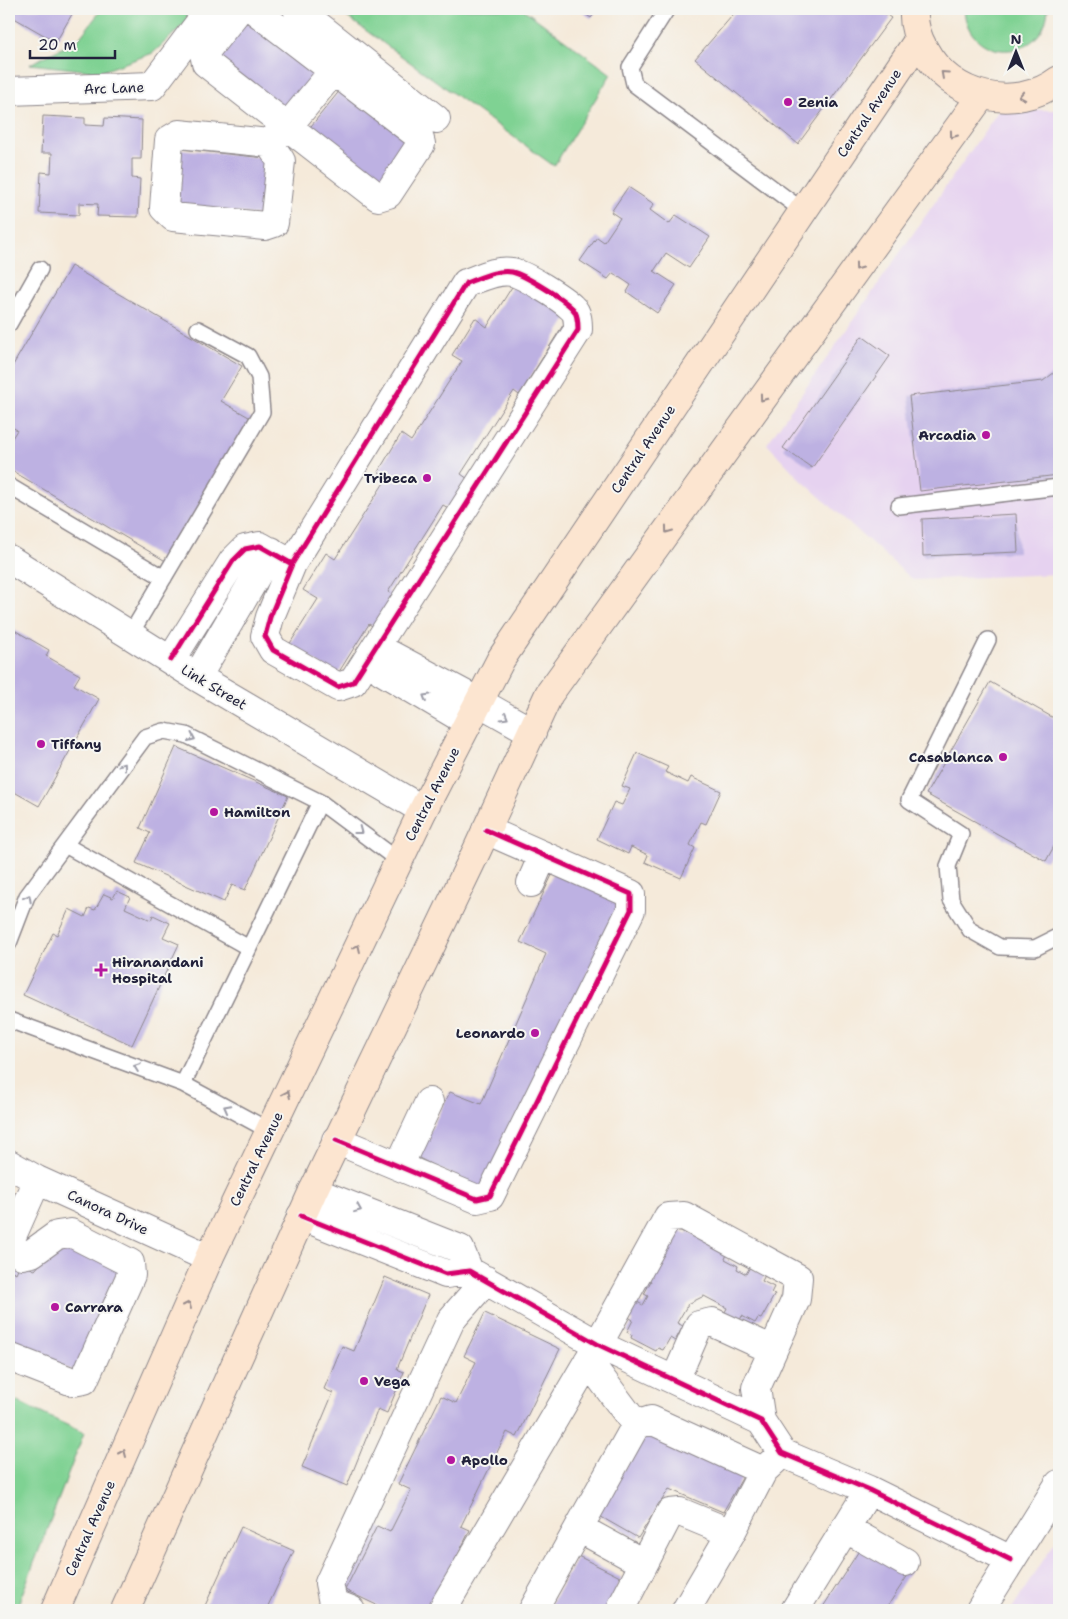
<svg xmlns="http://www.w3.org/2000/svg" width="1068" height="1619" font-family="'Shantell Sans',sans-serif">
  <rect width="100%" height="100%" fill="#f6f6f2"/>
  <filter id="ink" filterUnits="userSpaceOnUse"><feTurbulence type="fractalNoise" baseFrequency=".02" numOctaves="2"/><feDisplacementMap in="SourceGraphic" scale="10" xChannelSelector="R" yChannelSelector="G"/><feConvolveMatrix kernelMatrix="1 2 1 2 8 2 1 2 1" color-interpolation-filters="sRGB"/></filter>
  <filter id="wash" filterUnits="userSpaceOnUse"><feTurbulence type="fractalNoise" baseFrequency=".0096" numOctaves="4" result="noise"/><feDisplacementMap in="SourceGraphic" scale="20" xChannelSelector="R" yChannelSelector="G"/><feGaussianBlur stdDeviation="1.12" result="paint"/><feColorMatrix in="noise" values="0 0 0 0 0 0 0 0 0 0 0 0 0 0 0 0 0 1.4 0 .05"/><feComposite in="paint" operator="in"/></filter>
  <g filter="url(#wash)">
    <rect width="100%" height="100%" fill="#f5eada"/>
    <path fill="#e6d2f0" d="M 999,110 L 1059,110 L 1059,574 L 913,580 L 800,479 L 767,444 Z
      M 1059,1536 L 1059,1610 L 1011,1610 Z"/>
    <path fill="#7fd293" stroke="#507a67" d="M 102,9 L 198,9 L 190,19 L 153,53 L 100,72 L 30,64 L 78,40 Z
      M 336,9 L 523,9 L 611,74 L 554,166 Z
      M 964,9 L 1048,9 C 1044,64 967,64 964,9 Z
      M 9,1398 L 84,1433 L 16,1610 L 9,1610 Z"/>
    <g id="blocks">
      <path fill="#bdb1e2" d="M 9,9 L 75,9 L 56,42 L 9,15 Z
        M 578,9 L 598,9 L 591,18 Z
        M 738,9 L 878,9 L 891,18 L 798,144 L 695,59 Z
        M 245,19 L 320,75 L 287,118 L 215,63 Z
        M 341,89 L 414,141 L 383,189 L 307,131 Z
        M 43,116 L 85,118 L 85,125 L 104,126 L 105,118 L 142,120 L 141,159 L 132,159 L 132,178 L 140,179 L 138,217 L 97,216 L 98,204 L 79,203 L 79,215 L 39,213 L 41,172 L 51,173 L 52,153 L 41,153 Z
        M 180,149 L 275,159 L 267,216 L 174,205 Z
        M 628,187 L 654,204 L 650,210 L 669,224 L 676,215 L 710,237 L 689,268 L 666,253 L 654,271 L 676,285 L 657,313 L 627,292 L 631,285 L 613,273 L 608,279 L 580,261 L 597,237 L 604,242 L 620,218 L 611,212 Z
        M 71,266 L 242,366 L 221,401 L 254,420 L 169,563 L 9,469 L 9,443 L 17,430 L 9,425 L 9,372 Z
        M 515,282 L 570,314 L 519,395 L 514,391 L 461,474 L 468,479 L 450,509 L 443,505 L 388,592 L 395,596 L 374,627 L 369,624 L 337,675 L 289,645 L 318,599 L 303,590 L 326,553 L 335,559 L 387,478 L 378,472 L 401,434 L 411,441 L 462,361 L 452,355 L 475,318 L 487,327 Z
        M 862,336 L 890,356 L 812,468 L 783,448 Z
        M 1059,369 L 1059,475 L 920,491 L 909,396 L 1043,381 Z
        M 1016,514 L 1018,552 L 923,556 L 922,519 Z
        M 9,627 L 49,650 L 46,656 L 80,675 L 74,685 L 99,699 L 39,806 L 9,789 Z
        M 990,682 L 1059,721 L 1059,837 L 1046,861 L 926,794 Z
        M 176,747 L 288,796 L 245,890 L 232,885 L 224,902 L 136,863 L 150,833 L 140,828 Z
        M 637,753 L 668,767 L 665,772 L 688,783 L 691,777 L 721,791 L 706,824 L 701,822 L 690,845 L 695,848 L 681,878 L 645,862 L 648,855 L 631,847 L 628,854 L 597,839 L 614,802 L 622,805 L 630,789 L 622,786 Z
        M 554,871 L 622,902 L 484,1191 L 417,1157 L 450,1092 L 481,1104 L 546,954 L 520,942 Z
        M 117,891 L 130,897 L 125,908 L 151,920 L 153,915 L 170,923 L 163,937 L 179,944 L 132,1045 L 23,995 L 53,933 L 57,935 L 69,909 L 85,917 L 89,908 L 95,910 L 104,894 L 113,898 Z
        M 675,1228 L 687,1234 L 688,1231 L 728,1252 L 725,1259 L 738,1266 L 737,1269 L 746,1274 L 750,1267 L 765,1275 L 762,1281 L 774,1287 L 771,1293 L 775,1294 L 761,1319 L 758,1318 L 755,1323 L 742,1316 L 739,1322 L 724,1314 L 727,1308 L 704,1296 L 688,1304 L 677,1323 L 683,1326 L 675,1341 L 670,1338 L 663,1350 L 658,1348 L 656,1351 L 631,1338 L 632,1335 L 627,1332 L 633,1320 L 627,1316 L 635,1301 L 643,1305 L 648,1296 L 644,1294 L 651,1281 L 644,1277 Z
        M 61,1240 L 120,1268 L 92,1327 L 99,1330 L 79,1373 L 9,1344 L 9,1269 L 16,1273 L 20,1264 L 35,1270 Z
        M 385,1277 L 428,1295 L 397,1369 L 404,1372 L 387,1413 L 378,1409 L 347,1486 L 302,1467 L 333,1393 L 324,1389 L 342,1346 L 354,1351 Z
        M 485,1313 L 560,1349 L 517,1437 L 507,1432 L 461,1526 L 470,1530 L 431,1610 L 387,1610 L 345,1590 L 377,1526 L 390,1532 L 411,1490 L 398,1484 L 441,1396 L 456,1403 L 476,1362 L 464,1356 Z
        M 653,1427 L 745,1473 L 723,1512 L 669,1489 L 638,1538 L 596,1514 L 622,1471 Z
        M 241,1527 L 294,1551 L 266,1610 L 203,1610 Z
        M 862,1546 L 910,1572 L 885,1610 L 821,1610 Z
        M 578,1556 L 622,1578 L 606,1610 L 548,1610 Z"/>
    </g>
  </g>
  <g filter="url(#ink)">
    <use href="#blocks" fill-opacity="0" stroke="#8c868a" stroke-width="1"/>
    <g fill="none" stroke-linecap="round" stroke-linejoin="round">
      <defs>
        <path id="service" d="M 667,9 L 630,67 L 634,84 L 803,211
          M 9,324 L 40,269
          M 9,486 L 164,578
          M 899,506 L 1059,487
          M 130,635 L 262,412 L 259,377 L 248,356 L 198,329
          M 988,640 L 909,800 L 961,834 L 948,866 L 951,900 L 970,930 L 1000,947 L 1035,948 L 1059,936
          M 65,845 L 249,948
          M 9,943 L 27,896 L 145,737 L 164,731 L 186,735 L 320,802 L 399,861
          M 9,1020 L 183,1084 L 270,1131
          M 183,1084 L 320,802"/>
        <path id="minor" d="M 239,9 L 204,53 L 206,63 L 378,197 L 388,194 L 421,144 L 419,136 L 253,9
          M 297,9 L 436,119
          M 9,91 L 152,86 L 210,9
          M 269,143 L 281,161 L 274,223 L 265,226 L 173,217 L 164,208 L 169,140 L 179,134 L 269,143 L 288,126 L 350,51
          M 9,559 L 197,677 L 423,810
          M 391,655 L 479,702 L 532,732
          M 171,660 L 233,561 L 245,549 L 260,546 L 292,564 L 466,283 C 480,278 497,269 512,272 C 525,275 562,298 572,308 C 578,313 578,323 578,330 L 353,682 L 338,687 L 273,650 L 265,636 L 270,617 L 292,564
          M 382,671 L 468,722
          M 197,677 L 271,551
          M 531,883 L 543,855
          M 336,1140 L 477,1199 L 490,1196 L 631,910 L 631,894 L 486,830
          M 9,1164 L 37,1180 L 209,1258
          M 399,1166 L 429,1102
          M 313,1191 L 460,1249 L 469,1271
          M 301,1216 L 446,1274 L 469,1271 L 597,1344 L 761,1421 L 782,1453 L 869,1490 L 1011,1560
          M 9,1243 L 37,1180
          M 9,1249 L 22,1255 L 32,1253 L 57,1235 L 71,1233 L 130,1263 L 131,1275 L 84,1380 L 73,1382 L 9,1357
          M 588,1361 L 636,1425
          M 675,1380 L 699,1325 L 712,1322 L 773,1350
          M 579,1528 L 643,1563
          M 845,1528 L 905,1562
          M 351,1610 L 333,1603 L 329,1583 L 451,1320 L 486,1280
          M 442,1610 L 601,1339 L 668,1217 L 684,1216 L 798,1278 L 796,1299 L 756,1388 L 761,1421
          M 533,1610 L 636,1425 L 651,1420 L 763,1471
          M 622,1610 L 622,1606 L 670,1513 L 680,1512 L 731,1533
          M 686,1610 L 731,1533 L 763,1471 L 776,1459
          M 795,1610 L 869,1490
          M 980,1610 L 1059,1484"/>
        <path id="secondary" d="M 914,9 C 913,23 917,37 924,49 C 950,98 1015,113 1059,80
          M 55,1610 L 209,1258 L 423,810 L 501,659 L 919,39
          M 125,1610 L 313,1191 L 477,850 L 549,694 L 982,95"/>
      </defs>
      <use href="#service" stroke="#8c868a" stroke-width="18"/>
      <use href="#minor" stroke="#8c868a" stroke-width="30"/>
      <use href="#secondary" stroke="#8c868a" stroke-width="30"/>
      <use href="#service" stroke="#fff" stroke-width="15"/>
      <use href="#minor" stroke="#fff" stroke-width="28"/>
      <use href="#secondary" stroke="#fce5d0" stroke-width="28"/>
      <defs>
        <path id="cycleway" d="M 171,660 L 233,561 L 245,549 L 260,546 L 292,564 L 466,283 C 480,278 497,269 512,272 C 525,275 562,298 572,308 C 578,313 578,323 578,330 L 353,682 L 338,687 L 273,650 L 265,636 L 270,617 L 292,564
          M 336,1140 L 477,1199 L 490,1196 L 631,910 L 631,894 L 486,830
          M 301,1216 L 446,1274 L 469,1271 L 597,1344 L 761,1421 L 782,1453 L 869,1490 L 1011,1560"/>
      </defs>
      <use href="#cycleway" stroke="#f6f6f2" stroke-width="8"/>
      <use href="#cycleway" stroke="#d6006c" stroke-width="5"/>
    </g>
    <defs><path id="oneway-chevron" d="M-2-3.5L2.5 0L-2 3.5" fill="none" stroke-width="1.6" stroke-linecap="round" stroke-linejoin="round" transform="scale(1.25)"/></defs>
    <g stroke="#9a8d8d">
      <use href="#oneway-chevron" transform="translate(944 74) rotate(-138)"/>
      <use href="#oneway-chevron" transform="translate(1022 96) rotate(169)"/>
      <use href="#oneway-chevron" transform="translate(953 135) rotate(126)"/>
      <use href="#oneway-chevron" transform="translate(858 267) rotate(126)"/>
      <use href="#oneway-chevron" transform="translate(763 398) rotate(126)"/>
      <use href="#oneway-chevron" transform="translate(668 530) rotate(126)"/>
      <use href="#oneway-chevron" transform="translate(357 948) rotate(-65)"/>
      <use href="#oneway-chevron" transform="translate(287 1094) rotate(-65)"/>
      <use href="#oneway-chevron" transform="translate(188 1305) rotate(-66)"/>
      <use href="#oneway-chevron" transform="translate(123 1453) rotate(-66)"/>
    </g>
    <g stroke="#9c9ca7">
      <use href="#oneway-chevron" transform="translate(426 697) rotate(-149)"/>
      <use href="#oneway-chevron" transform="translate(505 717) rotate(30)"/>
      <use href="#oneway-chevron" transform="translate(192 738) rotate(24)"/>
      <use href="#oneway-chevron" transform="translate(123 766) rotate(-54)"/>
      <use href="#oneway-chevron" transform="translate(359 831) rotate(37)"/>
      <use href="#oneway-chevron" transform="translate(28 898) rotate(-62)"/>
      <use href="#oneway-chevron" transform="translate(137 1067) rotate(-160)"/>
      <use href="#oneway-chevron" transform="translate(227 1108) rotate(-152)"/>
      <use href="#oneway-chevron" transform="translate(358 1209) rotate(22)"/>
    </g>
  </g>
  <g fill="#b5179e" stroke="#f6f6f2" stroke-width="2">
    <circle cx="788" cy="102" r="5"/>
    <circle cx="986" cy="435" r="5"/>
    <circle cx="427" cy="478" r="5"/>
    <circle cx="41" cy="744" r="5"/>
    <circle cx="1003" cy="757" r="5"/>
    <circle cx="214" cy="812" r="5"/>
    <path d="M98.5 962.5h5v5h5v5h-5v5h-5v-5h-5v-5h5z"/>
    <circle cx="535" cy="1033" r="5"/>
    <circle cx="55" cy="1307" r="5"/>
    <circle cx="364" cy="1381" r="5"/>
    <circle cx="451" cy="1460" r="5"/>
  </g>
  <g text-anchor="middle" stroke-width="4" stroke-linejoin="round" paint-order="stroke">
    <g font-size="14" fill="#22223b" stroke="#f6f6f2">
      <text transform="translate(114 88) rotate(-2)" y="5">Arc Lane</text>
      <text transform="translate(869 113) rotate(-56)" y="5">Central Avenue</text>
      <text transform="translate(643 449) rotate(-56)" y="5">Central Avenue</text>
      <text transform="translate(214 687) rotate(31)" y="5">Link Street</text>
      <text transform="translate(432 794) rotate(-63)" y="5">Central Avenue</text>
      <text transform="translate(256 1159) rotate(-64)" y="5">Central Avenue</text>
      <text transform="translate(108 1212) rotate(25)" y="5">Canora Drive</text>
      <text transform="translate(90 1528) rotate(-66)" y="5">Central Avenue</text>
    </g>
    <g font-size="14" font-weight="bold" fill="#22223b" stroke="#f6f6f2" text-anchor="start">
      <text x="798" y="107">Zenia</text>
      <text x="976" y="440" text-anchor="end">Arcadia</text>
      <text x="417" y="483" text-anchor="end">Tribeca</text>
      <text x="51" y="749">Tiffany</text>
      <text x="993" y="762" text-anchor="end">Casablanca</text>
      <text x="224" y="817">Hamilton</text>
      <text x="112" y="967">Hiranandani<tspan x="112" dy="16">Hospital</tspan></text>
      <text x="525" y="1038" text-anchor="end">Leonardo</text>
      <text x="65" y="1312">Carrara</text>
      <text x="374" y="1386">Vega</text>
      <text x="461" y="1465">Apollo</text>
    </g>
  </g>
  <rect width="1068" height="1619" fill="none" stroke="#f6f6f2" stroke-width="30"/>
  <g transform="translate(1016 52)" stroke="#f6f6f2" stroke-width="4" paint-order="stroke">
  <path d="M0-4L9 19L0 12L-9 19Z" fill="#22223b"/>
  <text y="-8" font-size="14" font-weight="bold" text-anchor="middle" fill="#22223b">N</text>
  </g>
  <path d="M30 50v8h85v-8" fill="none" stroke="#22223b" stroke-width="2.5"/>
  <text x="38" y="50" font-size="15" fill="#22223b" stroke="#f6f6f2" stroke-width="4" paint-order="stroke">20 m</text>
</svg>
